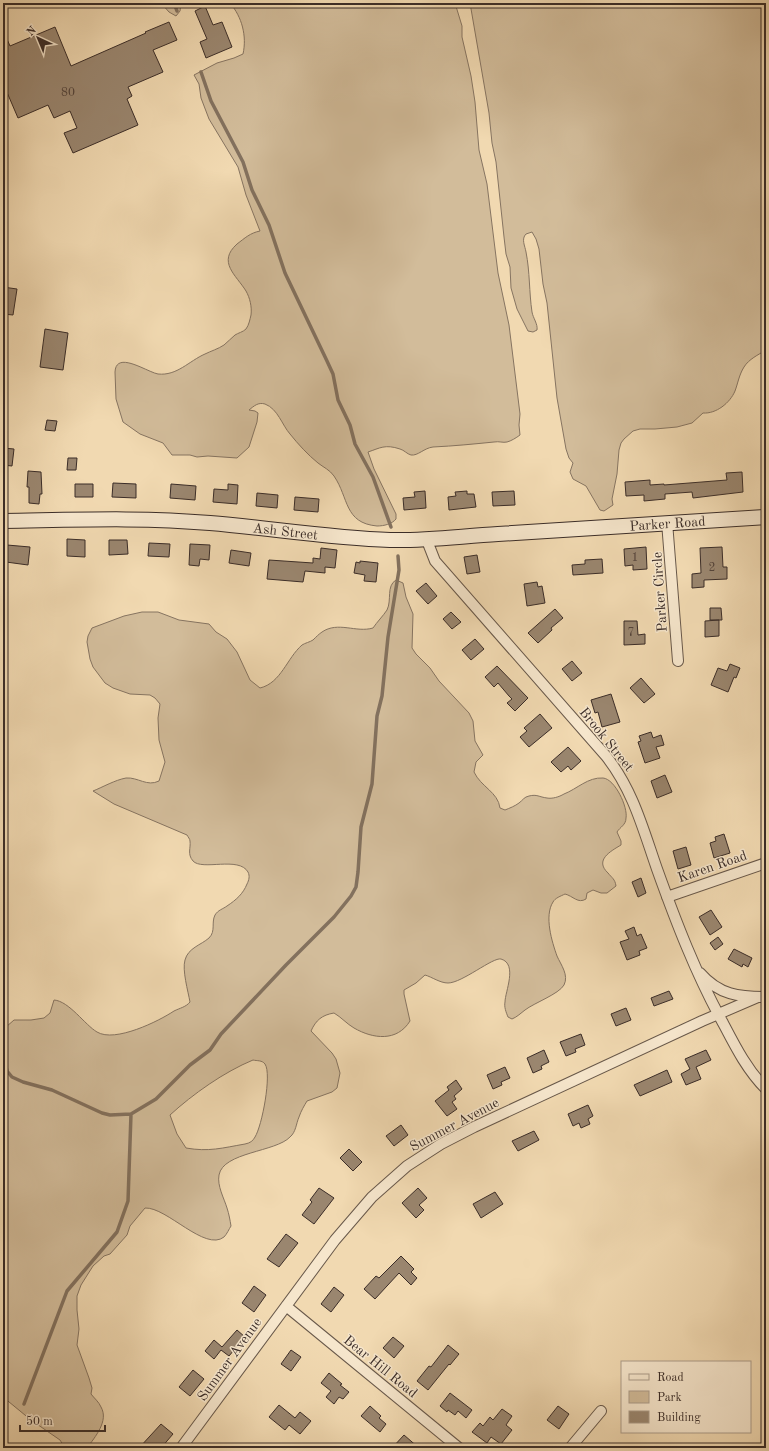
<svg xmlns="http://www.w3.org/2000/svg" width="769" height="1451" font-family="'Old Standard TT',serif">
  <rect width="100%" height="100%" fill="#f1d9b1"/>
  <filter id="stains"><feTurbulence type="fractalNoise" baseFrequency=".005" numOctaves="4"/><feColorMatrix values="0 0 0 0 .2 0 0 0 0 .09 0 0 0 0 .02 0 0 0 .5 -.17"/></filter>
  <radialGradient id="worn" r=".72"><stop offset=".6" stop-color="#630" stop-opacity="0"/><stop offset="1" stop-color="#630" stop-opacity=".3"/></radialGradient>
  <path fill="#d2bc9a" stroke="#867461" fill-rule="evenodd" d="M 161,3 L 181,3 L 180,11 L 176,16 L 169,12 Z
    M 230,3 L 455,3 L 462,26 L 462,37 L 471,76 L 475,102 L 479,150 L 487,184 L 498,273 L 509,325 L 520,414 L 519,425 L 520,435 C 516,438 511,441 507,442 C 503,443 499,441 494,442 C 474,444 454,446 433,447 C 424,448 418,456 411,455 C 407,454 404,450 400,449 C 385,444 380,448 368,452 L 374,469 L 396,514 L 396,519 C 392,524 384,526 377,526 C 344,523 349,498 334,476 C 330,470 323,467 318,463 C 308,455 298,444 290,434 C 282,425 278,409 265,404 C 258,402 254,406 249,410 L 255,411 L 258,413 L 257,422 L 249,447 L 237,458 L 208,456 L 197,457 L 190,455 L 172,455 L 163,443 L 140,434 L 123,422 L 116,399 L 115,372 C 116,350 147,372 158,374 C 177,376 189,361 205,354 C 211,351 218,349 224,345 C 228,342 231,338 235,335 C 238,333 243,332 246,329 C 249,325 250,319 251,315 C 252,307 250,298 246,291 C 236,275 217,262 237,244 C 245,238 250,233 260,231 L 246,195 L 238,167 L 209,119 L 201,98 L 199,84 L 194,75 L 217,63 L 234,58 L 243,54 C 247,36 242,17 230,3 Z
    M 470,3 L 766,3 L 766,350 C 758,355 749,359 744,367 C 739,375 738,383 735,391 C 730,403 716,414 703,413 L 692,423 L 677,427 L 655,429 L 640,429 L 633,431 L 624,439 L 621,443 L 619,450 L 617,474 L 612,499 L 613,505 L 604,511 L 600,510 L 586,486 L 573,479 L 570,472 L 573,463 L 569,458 L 566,449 L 557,398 L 547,303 L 543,284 L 539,249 L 536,239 L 532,232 L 526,234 C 521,239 525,246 526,252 C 530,272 529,292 532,312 C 533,318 538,324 537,330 L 533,332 L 528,331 L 517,309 L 511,288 L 510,267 L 506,254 L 504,237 L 496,162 L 492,143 L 489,113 Z
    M 396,580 L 403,583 L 406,597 L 413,614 L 412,648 L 416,654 L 430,668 L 439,681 L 469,713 L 473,721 L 475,741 L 483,755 L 476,762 L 474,772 C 481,787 498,792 500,808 L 505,810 C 510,808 515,806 519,803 C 523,800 524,797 529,796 C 537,794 539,797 547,798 C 552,799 559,797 564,794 C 577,789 588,777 603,778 C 615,779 628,807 626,818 C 626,825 620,827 617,832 L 621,841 L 621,845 C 611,851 594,860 608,873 C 612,878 615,879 616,886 L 607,893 L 601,893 L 593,890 L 587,893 L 586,899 C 578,904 573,896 565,894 C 561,896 555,898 553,902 C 544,916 552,942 557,956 C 561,965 569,975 564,985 C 559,994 534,1003 525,1010 C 521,1013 517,1017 512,1019 L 508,1017 C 506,1012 504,1007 505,1002 C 505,992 518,964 501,959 C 493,957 462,983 448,983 C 440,983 432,977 425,975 L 416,983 L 404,990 L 404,994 L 410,1021 C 397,1042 373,1039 354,1028 C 347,1024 341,1017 334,1013 C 322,1015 316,1020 311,1031 L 332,1053 L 336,1059 L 340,1073 L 337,1088 L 332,1092 L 307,1101 C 304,1106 301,1111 299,1117 C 296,1124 296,1132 290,1137 C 276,1152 223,1152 219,1175 C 217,1186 224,1198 227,1208 C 229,1214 230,1220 231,1226 C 229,1229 227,1234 224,1237 C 205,1252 167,1207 145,1208 L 130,1226 L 127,1235 L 110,1254 L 104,1256 L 93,1266 L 81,1285 L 77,1296 L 77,1310 L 79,1329 L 77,1345 L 89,1378 L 92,1388 L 91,1394 C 94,1398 99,1402 101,1407 C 109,1421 95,1437 87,1448 L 65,1448 L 60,1440 L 31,1420 L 3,1397 L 3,1027 L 6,1027 L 14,1020 L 31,1020 L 44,1018 L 50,1013 L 54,1000 C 69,1001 85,1025 97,1032 C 115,1043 159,1021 174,1011 C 180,1008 186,1007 190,1002 C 188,991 182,970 185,960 C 188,948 201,945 209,938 C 216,931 211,923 215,915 C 218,910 223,909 227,906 C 236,900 243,894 247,884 C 249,880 250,876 248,872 C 239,856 202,871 193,861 C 187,854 191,848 190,841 C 190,839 188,837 187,835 L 114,804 L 93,791 C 103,787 115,780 126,778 C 138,777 147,787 159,781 L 165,762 L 159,740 L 158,718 L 160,704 L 155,698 L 150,695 L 130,694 L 113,688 L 105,683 L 93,667 L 90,659 L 87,642 L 88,636 L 92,628 L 124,616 L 142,612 L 158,612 L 179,620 L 209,624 L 216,632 L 227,639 L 237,652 L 250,680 L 260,688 C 281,683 287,658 302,645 C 305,643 310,642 313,640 C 316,637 319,634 322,632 C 338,621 356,633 373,628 C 377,622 383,616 387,610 C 392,600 386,586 396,580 ZM 253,1060 C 257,1061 262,1060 265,1064 C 272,1074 262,1126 255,1137 C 253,1141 250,1143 245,1144 C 222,1148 209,1152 186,1148 L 177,1134 L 170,1115 C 193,1094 224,1072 253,1060 Z"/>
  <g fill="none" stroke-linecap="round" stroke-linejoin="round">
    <path stroke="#83715e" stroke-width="3.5" d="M 174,3 L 177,11
      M 201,72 L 211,101 L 243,162 L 252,190 L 269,225 L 285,273 L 327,361 L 333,374 L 338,400 L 350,425 L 355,444 L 373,477 L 391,527
      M 5,1063 L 7,1071 L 12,1077 L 23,1082 L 52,1090 L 102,1113 L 110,1115 L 131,1114 L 156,1099 L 190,1065 L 210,1050 L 221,1034 L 286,965 L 334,917 L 351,896 L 356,887 L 358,872 L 361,827 L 372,784 L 377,716 L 382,696 L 388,637 L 399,570 L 398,556
      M 24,1404 L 67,1291 L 117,1232 L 128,1201 L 131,1114"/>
  </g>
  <path fill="#9a866f" stroke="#3b2d28" d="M 205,6 L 213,25 L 222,22 L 232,47 L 206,58 L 200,42 L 207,39 L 195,11 Z
    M 169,22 L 177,40 L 153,50 L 163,72 L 128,87 L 132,96 L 127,99 L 138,125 L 73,153 L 64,133 L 77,128 L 70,111 L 54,118 L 48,105 L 18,118 L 3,83 L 3,30 L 10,46 L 55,27 L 71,66 L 146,33 L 145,32 Z
    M 3,287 L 17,289 L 13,315 L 3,314 Z
    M 45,329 L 68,333 L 63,370 L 40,367 Z
    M 47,420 L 57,421 L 55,431 L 45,430 Z
    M 3,448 L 14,449 L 12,466 L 3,465 Z
    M 68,458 L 77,458 L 76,470 L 67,470 Z
    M 28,471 L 41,472 L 42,494 L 40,494 L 39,504 L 29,503 L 29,487 L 27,487 Z
    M 742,472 L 743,492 L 693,498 L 692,492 L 665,494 L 665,499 L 644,501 L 644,495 L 626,496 L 625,482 L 650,480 L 650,485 L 664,484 L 664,485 L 727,480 L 726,473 Z
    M 113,483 L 136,484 L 136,498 L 112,497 Z
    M 75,484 L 93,484 L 93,497 L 75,497 Z
    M 171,484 L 196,486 L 195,500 L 170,498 Z
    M 228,484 L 238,485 L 237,504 L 213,502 L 214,489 L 228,490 Z
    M 425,491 L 426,508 L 404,510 L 403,498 L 415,497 L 414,492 Z
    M 467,491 L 467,494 L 474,494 L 476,507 L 449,510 L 448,497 L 456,496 L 455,492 Z
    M 514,491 L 515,505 L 493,506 L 492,492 Z
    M 257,493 L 278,495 L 277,508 L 256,506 Z
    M 295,497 L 319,499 L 318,512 L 294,510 Z
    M 67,539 L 85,540 L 85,557 L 67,556 Z
    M 109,540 L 127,540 L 128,554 L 109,555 Z
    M 149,543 L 170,544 L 169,557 L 148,556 Z
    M 190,544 L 210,545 L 209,560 L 200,559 L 199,566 L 189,565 Z
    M 7,545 L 30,547 L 28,565 L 6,562 Z
    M 646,547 L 647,569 L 633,570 L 633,565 L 625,566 L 624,549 Z
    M 722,547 L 723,567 L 727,567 L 727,579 L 704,580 L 704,587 L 692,588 L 692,574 L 701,573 L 700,548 Z
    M 321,548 L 337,550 L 335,568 L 325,567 L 325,573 L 305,571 L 303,582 L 267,579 L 269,560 L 313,563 L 313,558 L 320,559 Z
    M 231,550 L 251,553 L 249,566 L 229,563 Z
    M 477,555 L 480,572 L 467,574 L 464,557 Z
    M 602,559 L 603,573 L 573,575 L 572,565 L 585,564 L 585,560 Z
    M 360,561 L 378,563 L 376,582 L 364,581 L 365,575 L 354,573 L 356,562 L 360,563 Z
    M 537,582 L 538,587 L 542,586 L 545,603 L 527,606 L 524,584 Z
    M 426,583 L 437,596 L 428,604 L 416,591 Z
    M 710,608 L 721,608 L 722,620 L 710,620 Z
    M 555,609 L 563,618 L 551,628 L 552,630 L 538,643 L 528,633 Z
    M 451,612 L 461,622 L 452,629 L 443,619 Z
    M 719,620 L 719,636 L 705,637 L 705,621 Z
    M 624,621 L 637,621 L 638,635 L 645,634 L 645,644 L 624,645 Z
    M 475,639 L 484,649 L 471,660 L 462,650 Z
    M 572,661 L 582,673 L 572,681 L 562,669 Z
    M 730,664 L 740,668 L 736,678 L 734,677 L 728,692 L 711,685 L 718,668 L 727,671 Z
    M 497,666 L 528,698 L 515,711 L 507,703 L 512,699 L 509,696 L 498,683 L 494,687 L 485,677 Z
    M 641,678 L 655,694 L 644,703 L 630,688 Z
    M 611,694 L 620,722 L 602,727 L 598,712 L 595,713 L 591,700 Z
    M 540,714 L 552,728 L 529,747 L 520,737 L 527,731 L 524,728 Z
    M 651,732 L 653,738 L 661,735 L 664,745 L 656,747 L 660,758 L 645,763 L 638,742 L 641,741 L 639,736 Z
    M 568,747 L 581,761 L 571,770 L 568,766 L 561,772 L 551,762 Z
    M 665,775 L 672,792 L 657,798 L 651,781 Z
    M 724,834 L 730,853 L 714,858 L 710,843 L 716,841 L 715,837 Z
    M 686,847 L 691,865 L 678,869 L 673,851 Z
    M 641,878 L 646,893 L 638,897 L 632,882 Z
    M 711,910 L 722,927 L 710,935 L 699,917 Z
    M 634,927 L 637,936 L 641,934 L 647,948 L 639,951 L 640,955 L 627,960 L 620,942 L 629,939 L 625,931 Z
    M 718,937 L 723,944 L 715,950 L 710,943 Z
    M 734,949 L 752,958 L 748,967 L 743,964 L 742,967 L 728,959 Z
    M 669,991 L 673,999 L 654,1006 L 651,998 Z
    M 626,1008 L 631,1020 L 616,1026 L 611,1014 Z
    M 581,1034 L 585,1045 L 575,1049 L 576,1052 L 566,1056 L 560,1042 Z
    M 544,1050 L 549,1062 L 541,1066 L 542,1069 L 533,1073 L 527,1058 Z
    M 706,1050 L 711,1060 L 696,1067 L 701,1079 L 686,1085 L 681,1074 L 690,1069 L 685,1059 Z
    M 505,1067 L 510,1078 L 501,1082 L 502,1085 L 493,1089 L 487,1075 Z
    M 667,1070 L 672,1082 L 640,1096 L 634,1085 Z
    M 456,1080 L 462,1089 L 454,1096 L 456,1099 L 452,1102 L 457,1109 L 447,1116 L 435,1101 L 449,1090 L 447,1087 Z
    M 588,1105 L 593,1116 L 588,1119 L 590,1124 L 581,1128 L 579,1123 L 573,1126 L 568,1114 Z
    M 401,1125 L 408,1135 L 394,1146 L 386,1136 Z
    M 534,1131 L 539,1140 L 518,1151 L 512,1141 Z
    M 349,1149 L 362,1162 L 353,1171 L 340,1158 Z
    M 319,1188 L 334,1198 L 314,1224 L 302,1215 L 312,1202 L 310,1200 Z
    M 418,1188 L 427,1198 L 419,1205 L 424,1210 L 416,1218 L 402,1203 Z
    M 495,1192 L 503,1204 L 481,1218 L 473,1204 Z
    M 286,1234 L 298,1243 L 279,1267 L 267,1259 Z
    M 401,1256 L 414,1269 L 411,1272 L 417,1278 L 411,1285 L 399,1273 L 375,1299 L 364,1289 L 376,1276 L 379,1278 Z
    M 254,1286 L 266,1295 L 254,1312 L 242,1303 Z
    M 334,1287 L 344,1295 L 331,1312 L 321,1304 Z
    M 237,1330 L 245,1337 L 229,1356 L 221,1350 L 214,1359 L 205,1351 L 214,1340 L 222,1347 Z
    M 393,1337 L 404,1346 L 394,1358 L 383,1348 Z
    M 448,1345 L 459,1354 L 450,1365 L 449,1364 L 428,1390 L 417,1381 L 429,1366 L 431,1367 Z
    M 291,1350 L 301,1357 L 291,1371 L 281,1364 Z
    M 193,1370 L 204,1379 L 190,1396 L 179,1387 Z
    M 329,1373 L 342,1384 L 340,1385 L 349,1392 L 343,1399 L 339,1397 L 334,1404 L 326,1397 L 331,1391 L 321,1383 Z
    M 450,1393 L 472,1410 L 466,1418 L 458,1411 L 455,1415 L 448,1410 L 447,1412 L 440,1406 Z
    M 279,1405 L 295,1418 L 300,1412 L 311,1421 L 300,1434 L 289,1425 L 285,1430 L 269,1417 Z
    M 370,1406 L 381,1416 L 379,1418 L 386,1424 L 380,1432 L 361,1416 Z
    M 558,1406 L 569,1414 L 559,1429 L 547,1420 Z
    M 502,1409 L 512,1416 L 506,1425 L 512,1430 L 501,1444 L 491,1437 L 487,1443 L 472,1432 L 480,1423 L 483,1426 L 490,1417 L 493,1420 Z
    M 161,1424 L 173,1434 L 161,1448 L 139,1448 Z
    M 404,1435 L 419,1448 L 392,1448 Z"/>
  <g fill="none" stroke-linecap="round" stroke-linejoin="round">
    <defs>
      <path id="street" d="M 667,522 L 678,661
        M 426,538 L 435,561 L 606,756 C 633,790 643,829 657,869 C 676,922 696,974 723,1023 C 735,1046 747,1070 766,1089
        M 667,897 L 766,863
        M 700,973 C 719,995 739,997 766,997
        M 286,1306 L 459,1448
        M 181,1448 L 335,1240 L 372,1197 L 407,1166 L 441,1144 L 474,1127 L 702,1021 L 758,997
        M 570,1448 L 601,1411"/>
      <g id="secondary">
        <path id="s1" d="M 3,521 C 72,520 141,517 210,523 C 270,528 330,538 390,540 C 426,541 462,536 498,534 C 587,529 676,522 766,517"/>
      </g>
    </defs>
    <use href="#street" stroke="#68584a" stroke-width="12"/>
    <use href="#secondary" stroke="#3b2d28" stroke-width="16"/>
    <use href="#street" stroke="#f6e6cc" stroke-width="10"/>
    <use href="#secondary" stroke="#f6e6cc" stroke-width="14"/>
  </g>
  <g text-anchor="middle" stroke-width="3" stroke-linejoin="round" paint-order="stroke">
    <g font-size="12" fill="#53433a">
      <text x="68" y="96">80</text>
      <text x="635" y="561">1</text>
      <text x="712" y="571">2</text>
      <text x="631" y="636">7</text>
    </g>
    <g font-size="14" fill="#3b2d28" stroke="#f6e6cc">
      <text dy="5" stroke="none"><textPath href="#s1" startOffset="666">Parker Road</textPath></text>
      <text dy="5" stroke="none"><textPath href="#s1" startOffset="283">Ash Street</textPath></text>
      <text transform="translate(659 592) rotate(-94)" y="5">Parker Circle</text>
      <text transform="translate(607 739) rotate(51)" y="5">Brook Street</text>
      <text transform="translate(712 866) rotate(-19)" y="5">Karen Road</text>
      <text transform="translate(454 1124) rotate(-28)" y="5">Summer Avenue</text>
      <text transform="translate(229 1359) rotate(-54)" y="5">Summer Avenue</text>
      <text transform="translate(381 1366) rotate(39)" y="5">Bear Hill Road</text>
    </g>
  </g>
  <rect width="769" height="1451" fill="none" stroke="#f1d9b1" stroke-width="16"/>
  <rect x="4" y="4" width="761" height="1443" fill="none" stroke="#3b2d28" stroke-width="2"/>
  <rect x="8" y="8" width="753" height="1435" fill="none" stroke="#3b2d28"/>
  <rect x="621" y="1361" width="130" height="72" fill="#f6e6cc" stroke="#ab9c8a"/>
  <rect x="629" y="1374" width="20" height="6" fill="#f6e6cc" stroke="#ab9c8a"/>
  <text x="657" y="1381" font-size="12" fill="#3b2d28">Road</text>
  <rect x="629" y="1391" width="20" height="12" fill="#d2bc9a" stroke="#ab9c8a"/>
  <text x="657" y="1401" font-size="12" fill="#3b2d28">Park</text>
  <rect x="629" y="1411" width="20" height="12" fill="#9a866f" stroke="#ab9c8a"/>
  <text x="657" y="1421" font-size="12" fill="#3b2d28">Building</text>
  <g transform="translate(38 38) rotate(316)" stroke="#f6e6cc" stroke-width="3" paint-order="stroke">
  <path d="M0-3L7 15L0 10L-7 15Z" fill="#3b2d28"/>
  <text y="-6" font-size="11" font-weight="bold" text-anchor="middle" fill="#3b2d28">N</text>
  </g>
  <path d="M20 1425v6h85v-6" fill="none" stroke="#3b2d28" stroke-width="2"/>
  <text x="26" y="1425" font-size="12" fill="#3b2d28" stroke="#f6e6cc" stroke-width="3" paint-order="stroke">50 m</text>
  <rect width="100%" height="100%" filter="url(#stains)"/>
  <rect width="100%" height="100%" fill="url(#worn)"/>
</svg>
